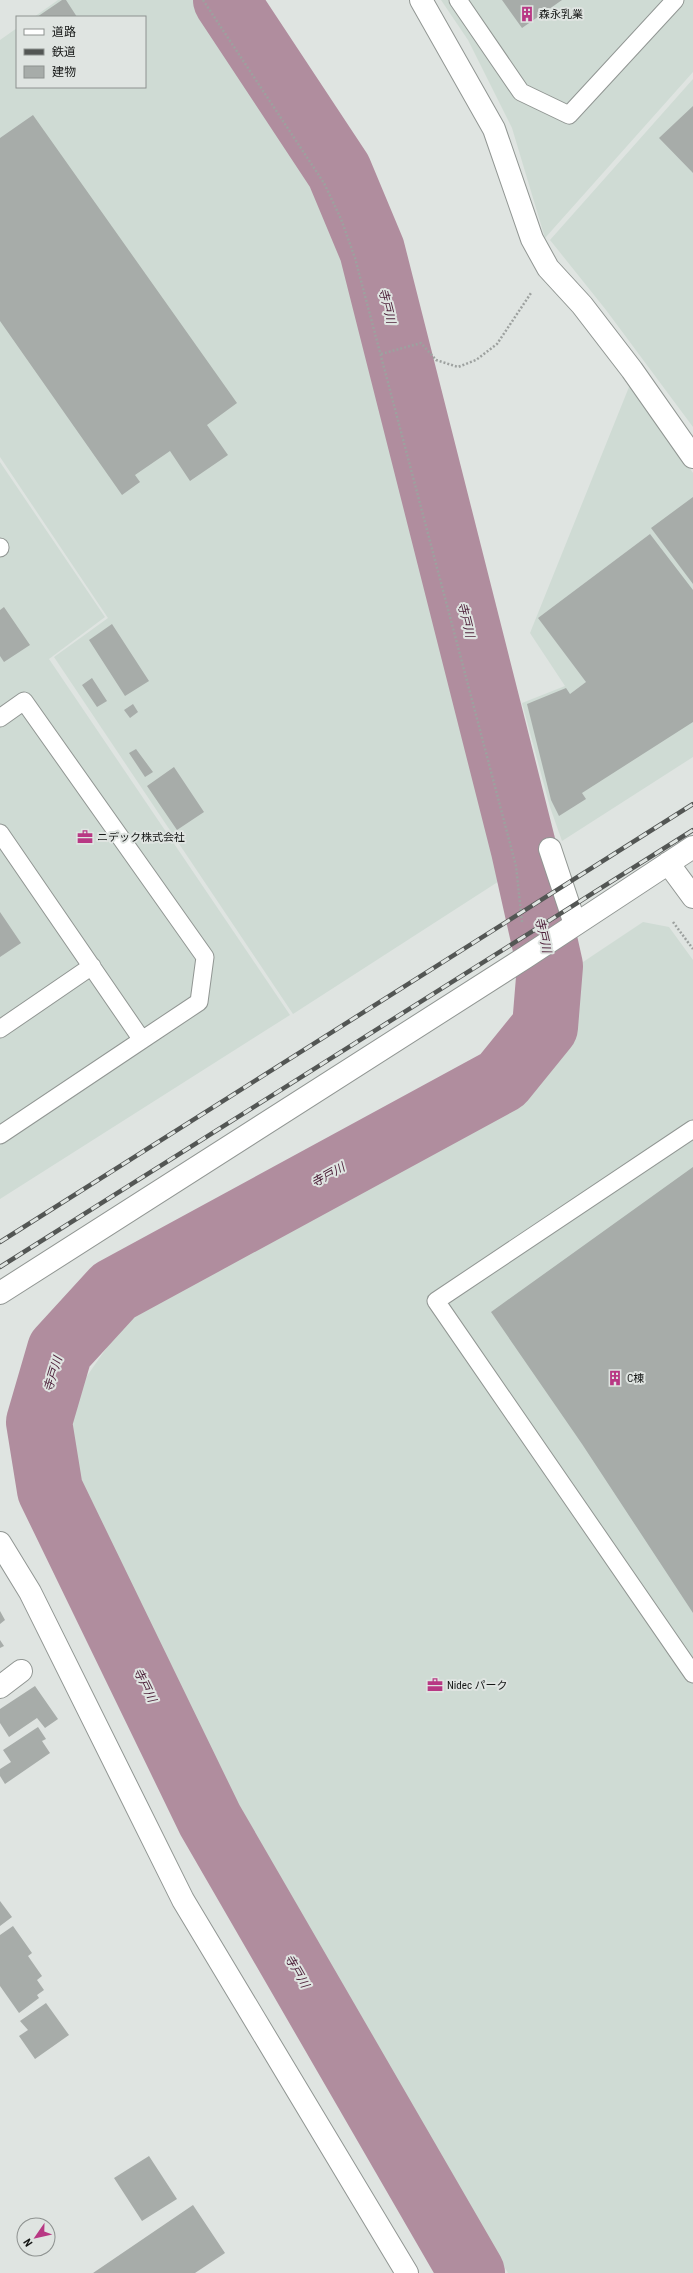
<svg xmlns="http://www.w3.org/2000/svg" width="693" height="2273" font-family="'Roboto Condensed','Noto Sans JP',sans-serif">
  <rect width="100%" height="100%" fill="#dfe4e1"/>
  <path fill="#cfdbd4" d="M 58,0 L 197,0 L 303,158 L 336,217 L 443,624 L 507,876 L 293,1014 L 54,657 L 108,618 L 0,457 L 0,40 L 17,28 L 17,87 L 145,87 L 145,17 L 34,17 Z
    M 441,0 L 693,0 L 693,72 L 545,238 L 512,128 L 468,40 Z
    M 693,79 L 693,427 L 606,310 L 550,240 Z
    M 631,382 L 693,473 L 693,757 L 562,841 L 550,807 L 522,703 L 565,686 L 530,633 Z
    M 0,462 L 105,617 L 49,659 L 290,1015 L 0,1199 Z
    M 643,922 L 669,927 L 693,960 L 693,2273 L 508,2273 L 280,1889 L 75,1480 L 71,1399 L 128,1317 L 515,1104 L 554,1066 L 575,1014 L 577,966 Z"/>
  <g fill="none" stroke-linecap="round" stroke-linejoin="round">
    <path stroke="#b08d9e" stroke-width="66" d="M 226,0 L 339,171 L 372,250 L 524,850 L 550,966 L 545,1027 L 502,1080 L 114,1291 L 60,1350 L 39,1422 L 50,1490 L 210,1820 L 472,2273"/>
  </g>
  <path fill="#a7aca9" d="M 62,0 L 66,0 L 77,17 L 37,17 Z
    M 502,0 L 562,0 L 522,28 Z
    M 693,106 L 693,173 L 659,138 Z
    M 33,115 L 237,403 L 207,425 L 228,455 L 190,481 L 170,451 L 135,475 L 140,482 L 122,495 L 0,321 L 0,138 Z
    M 693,497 L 693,584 L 651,528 Z
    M 650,534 L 693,590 L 693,722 L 582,793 L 586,799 L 559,816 L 551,800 L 527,704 L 566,688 L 570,694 L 586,682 L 538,618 Z
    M 4,607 L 30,645 L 4,662 L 0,656 L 0,610 Z
    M 112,624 L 149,681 L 125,696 L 89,640 Z
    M 92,678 L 107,701 L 97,707 L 82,685 Z
    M 133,704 L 138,712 L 130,718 L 124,710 Z
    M 136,749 L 153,772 L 145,777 L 129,753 Z
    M 174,767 L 204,812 L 177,830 L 147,786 Z
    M 0,912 L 21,943 L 0,957 Z
    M 693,1167 L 693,1613 L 582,1444 L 491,1312 Z
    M 0,1611 L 5,1620 L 0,1624 Z
    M 0,1640 L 4,1646 L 0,1648 Z
    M 35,1686 L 58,1719 L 45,1728 L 37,1718 L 9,1737 L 0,1723 L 0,1709 Z
    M 38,1727 L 46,1739 L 42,1741 L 50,1753 L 5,1784 L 0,1776 L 0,1769 L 11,1762 L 3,1750 Z
    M 0,1901 L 12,1917 L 0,1926 Z
    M 13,1926 L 32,1953 L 28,1956 L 42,1976 L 37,1980 L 44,1990 L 37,1995 L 39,1998 L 19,2013 L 0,1986 L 0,1935 Z
    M 46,2003 L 69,2035 L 35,2059 L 19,2036 L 28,2030 L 20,2021 Z
    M 149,2156 L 177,2199 L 142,2221 L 114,2178 Z
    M 193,2205 L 225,2253 L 195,2273 L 93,2273 Z"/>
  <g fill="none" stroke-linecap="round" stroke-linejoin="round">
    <defs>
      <path id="lane" d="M 458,0 L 521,92 L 569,115 L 675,0
        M 0,547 L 0,548
        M 0,718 L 24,701 L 205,957 L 199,1002 L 142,1040
        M 0,833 L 142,1040 L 0,1135
        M 0,1029 L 92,966
        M 693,1129 L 436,1301 L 693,1674"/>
      <path id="street" d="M 421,0 L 494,129 L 532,239 L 548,268 L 582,305 L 632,370 L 693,457
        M 550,849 L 575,924
        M 0,1687 L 21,1671"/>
      <path id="secondary" d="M 668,863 L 693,897
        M 0,1293 L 526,957 L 693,847
        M 0,1543 L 30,1592 L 183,1900 L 407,2273"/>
    </defs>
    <use href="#lane" stroke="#919693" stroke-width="19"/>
    <use href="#street" stroke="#919693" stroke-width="24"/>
    <use href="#secondary" stroke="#919693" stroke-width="24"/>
    <path stroke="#9da19f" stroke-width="2.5" stroke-dasharray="2 2" stroke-linecap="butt" d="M 203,0 L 324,183 L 341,219 L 355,258 L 516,866 L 522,922
      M 381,354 L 421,343 L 436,360 L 458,367 L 476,360 L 497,344 L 531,293
      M 673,922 L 693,949"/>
    <use href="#lane" stroke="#fff" stroke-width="17"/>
    <use href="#street" stroke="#fff" stroke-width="22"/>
    <use href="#secondary" stroke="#fff" stroke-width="22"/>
    <defs>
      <path id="rail" d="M 0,1242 L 693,804
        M 0,1267 L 693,830"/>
    </defs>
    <use href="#rail" stroke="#535654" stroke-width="4.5"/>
    <use href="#rail" stroke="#dfe4e1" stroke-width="3" stroke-dasharray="9" stroke-linecap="butt"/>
  </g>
  <defs>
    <symbol id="building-bare" viewBox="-9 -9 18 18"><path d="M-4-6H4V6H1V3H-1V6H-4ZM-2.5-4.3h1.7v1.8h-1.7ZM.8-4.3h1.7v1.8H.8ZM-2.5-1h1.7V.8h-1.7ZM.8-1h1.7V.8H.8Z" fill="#b83884" stroke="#dfe4e1" stroke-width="2.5" paint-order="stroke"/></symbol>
    <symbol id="office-bare" viewBox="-9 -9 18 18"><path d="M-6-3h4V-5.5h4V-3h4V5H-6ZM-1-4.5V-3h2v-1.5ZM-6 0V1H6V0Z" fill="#b83884" stroke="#dfe4e1" stroke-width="2.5" paint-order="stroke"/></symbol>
  </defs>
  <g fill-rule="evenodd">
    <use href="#building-bare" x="516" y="3" width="22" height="22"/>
    <use href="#office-bare" x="74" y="826" width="22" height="22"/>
    <use href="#building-bare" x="604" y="1367" width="22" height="22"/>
    <use href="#office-bare" x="424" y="1674" width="22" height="22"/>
  </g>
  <g text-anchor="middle" stroke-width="4" stroke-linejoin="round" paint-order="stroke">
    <g font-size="11" fill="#151716" stroke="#dfe4e1" text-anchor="start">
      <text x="539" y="18">森永乳業</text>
      <text x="97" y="841">ニデック株式会社</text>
      <text x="627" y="1382">C棟</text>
      <text x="447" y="1689">Nidec パーク</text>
    </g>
    <g font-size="12" font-style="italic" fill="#4b1d37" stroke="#dfe4e1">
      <text transform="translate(387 306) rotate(76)" y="4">寺戸川</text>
      <text transform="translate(466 620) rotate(76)" y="4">寺戸川</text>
      <text transform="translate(543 935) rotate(77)" y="4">寺戸川</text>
      <text transform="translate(328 1175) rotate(-29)" y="4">寺戸川</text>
      <text transform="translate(53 1374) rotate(-73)" y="4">寺戸川</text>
      <text transform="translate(145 1685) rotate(64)" y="4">寺戸川</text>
      <text transform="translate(297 1971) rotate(60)" y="4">寺戸川</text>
    </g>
  </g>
  <rect x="16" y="16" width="130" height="72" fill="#dfe4e1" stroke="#8e9290"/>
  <rect x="24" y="29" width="20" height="6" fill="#ffffff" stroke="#8e9290"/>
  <text x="52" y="36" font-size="12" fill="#151716">道路</text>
  <rect x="24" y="49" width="20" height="6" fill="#535654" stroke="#8e9290"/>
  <text x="52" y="56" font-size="12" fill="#151716">鉄道</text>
  <rect x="24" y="66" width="20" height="12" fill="#a7aca9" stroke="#8e9290"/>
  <text x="52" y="76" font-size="12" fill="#151716">建物</text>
  <g transform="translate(36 2237) rotate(236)"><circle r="19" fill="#dfe4e1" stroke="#8e9290"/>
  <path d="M0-3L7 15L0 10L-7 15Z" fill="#b83884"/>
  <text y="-6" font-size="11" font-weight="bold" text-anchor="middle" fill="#151716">N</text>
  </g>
</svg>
